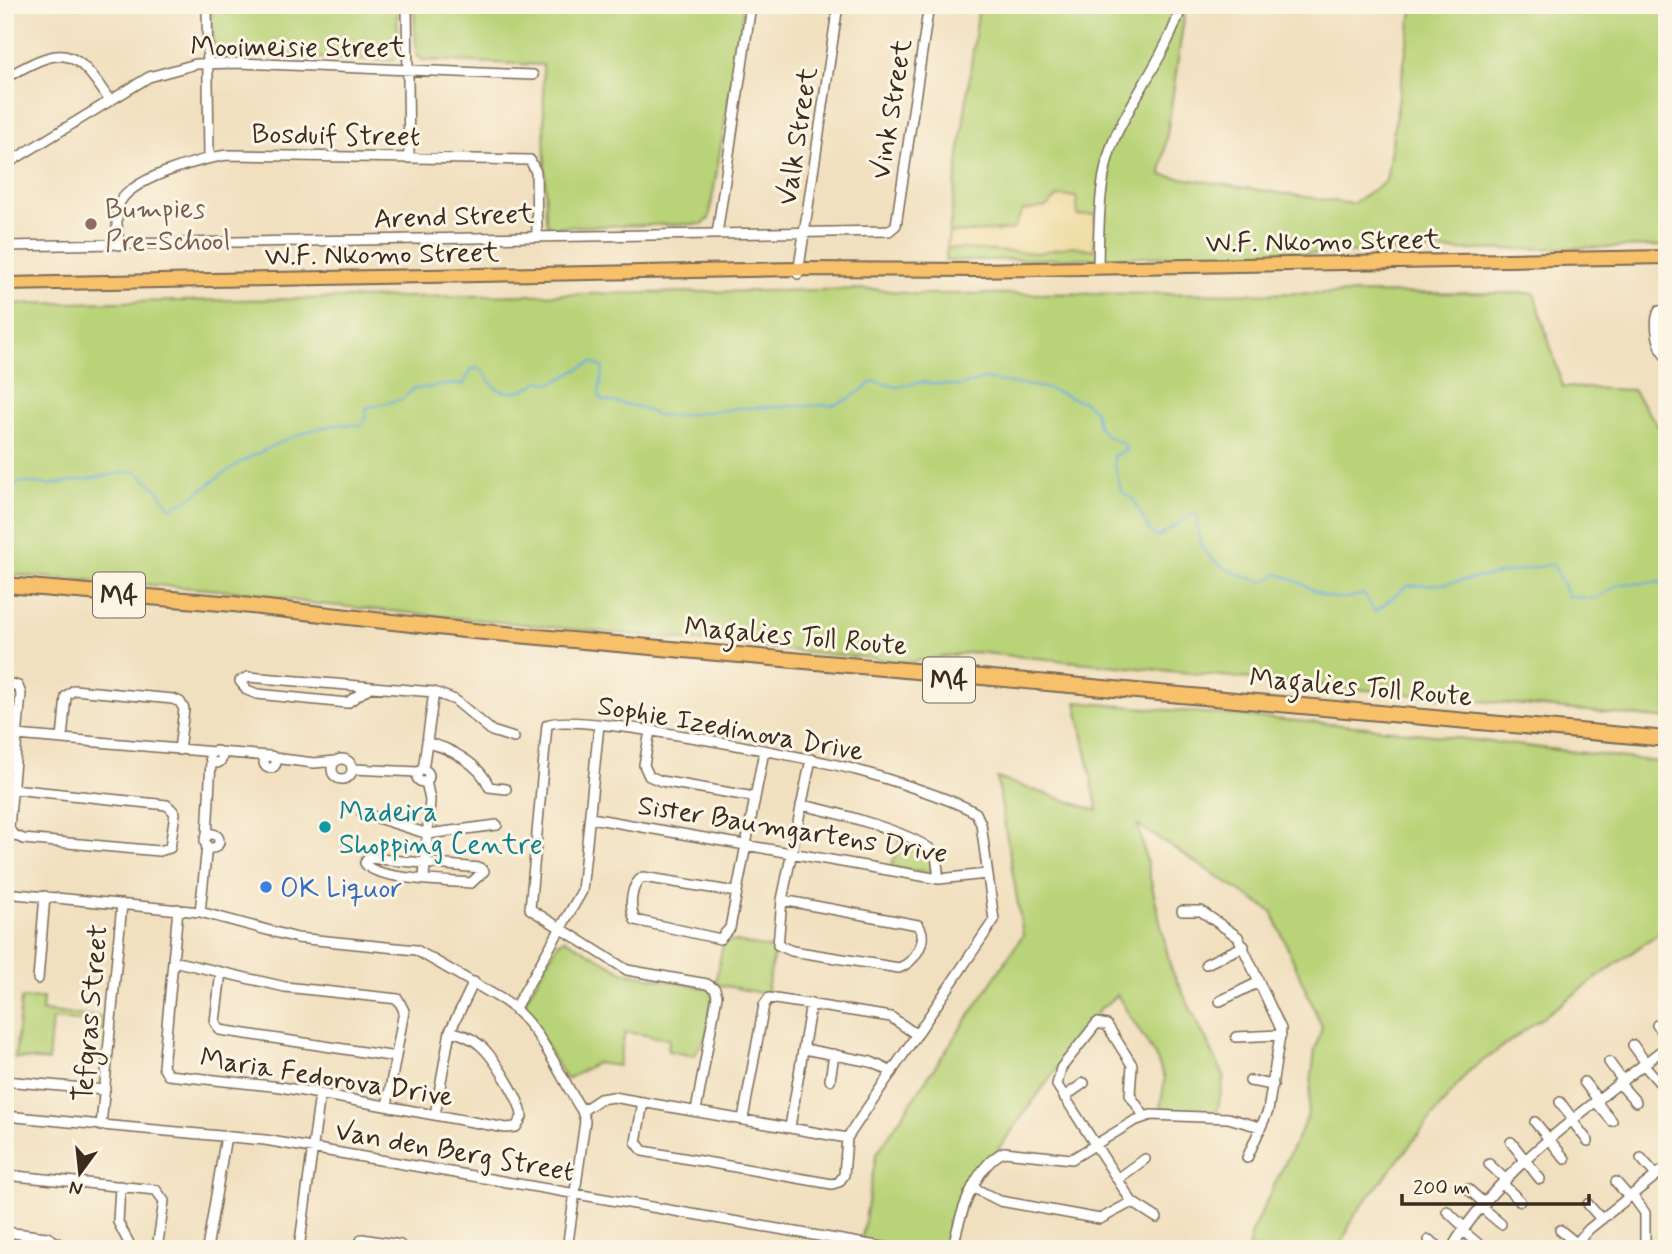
<svg xmlns="http://www.w3.org/2000/svg" width="1672" height="1254" font-family="Mynerve,sans-serif">
  <rect width="100%" height="100%" fill="#fcf5e5"/>
  <filter id="ink" filterUnits="userSpaceOnUse"><feTurbulence type="fractalNoise" baseFrequency=".0143" numOctaves="2"/><feDisplacementMap in="SourceGraphic" scale="14" xChannelSelector="R" yChannelSelector="G"/><feConvolveMatrix kernelMatrix="1 2 1 2 8 2 1 2 1" color-interpolation-filters="sRGB"/></filter>
  <filter id="wash" filterUnits="userSpaceOnUse"><feTurbulence type="fractalNoise" baseFrequency=".00686" numOctaves="4" result="noise"/><feDisplacementMap in="SourceGraphic" scale="28" xChannelSelector="R" yChannelSelector="G"/><feGaussianBlur stdDeviation="1.57" result="paint"/><feColorMatrix in="noise" values="0 0 0 0 0 0 0 0 0 0 0 0 0 0 0 0 0 1.4 0 .05"/><feComposite in="paint" operator="in"/></filter>
  <g filter="url(#wash)">
    <rect width="100%" height="100%" fill="#f1e0bf"/>
    <path fill="#b9d378" stroke="#7a7e4b" stroke-width="2" d="M 211,5 L 397,5 L 398,55 L 393,61 L 214,53 Z
      M 414,5 L 744,5 L 709,219 L 703,224 L 549,227 L 546,220 L 543,65 L 423,60 L 416,55 Z
      M 979,5 L 1186,5 L 1161,175 L 1352,204 L 1386,181 L 1413,5 L 1667,5 L 1667,246 L 945,261 L 947,248 L 1036,253 L 1073,245 L 1087,249 L 1094,214 L 1078,216 L 1076,197 L 1058,196 L 1047,207 L 1022,211 L 1013,230 L 949,233 Z
      M 875,289 L 912,294 L 1534,293 L 1563,387 L 1633,390 L 1667,439 L 1667,719 L 973,652 L 910,662 L 308,603 L 247,592 L 5,574 L 5,304 Z
      M 1076,702 L 1366,727 L 1667,763 L 1667,927 L 1469,1071 L 1353,1217 L 1340,1249 L 1248,1249 L 1253,1229 L 1307,1118 L 1315,1050 L 1322,1027 L 1272,912 L 1138,825 L 1171,969 L 1224,1076 L 1217,1113 L 1160,1109 L 1165,1078 L 1155,1056 L 1117,995 L 1100,1009 L 957,1206 L 949,1249 L 860,1249 L 876,1155 L 1023,935 L 997,778 L 1098,811 Z
      M 900,839 L 932,852 L 932,872 L 891,868 Z
      M 565,939 L 623,972 L 710,989 L 713,995 L 706,1038 L 694,1056 L 668,1051 L 669,1039 L 625,1032 L 618,1066 L 596,1063 L 566,1080 L 523,1005 L 558,943 Z
      M 732,941 L 775,949 L 766,994 L 715,984 L 723,944 Z
      M 43,998 L 42,1011 L 107,1018 L 105,1031 L 99,1030 L 100,1023 L 52,1019 L 48,1061 L 15,1058 L 21,999 Z"/>
    <path fill="#eeda9e" stroke="#94825e" stroke-width="2" d="M 1058,196 L 1076,197 L 1078,216 L 1095,214 L 1094,250 L 1073,246 L 1036,253 L 947,248 L 949,233 L 1013,230 L 1022,211 L 1046,207 Z"/>
    <g fill="none" stroke-linecap="round" stroke-linejoin="round">
      <path stroke="#67aadc" stroke-width="2" d="M 5,485 L 23,482 L 50,485 L 136,471 L 159,491 L 170,508 C 197,498 218,475 243,461 C 275,444 325,418 361,426 L 366,418 L 366,408 L 403,399 L 414,388 C 432,390 446,381 463,385 L 472,369 L 477,368 C 485,371 484,373 488,379 C 502,400 524,392 540,381 L 551,384 L 592,362 L 603,368 L 599,395 L 601,400 L 639,407 L 656,415 L 672,416 L 741,408 L 833,405 L 849,399 L 874,381 L 897,387 L 921,382 L 960,386 L 983,379 L 1045,388 L 1084,402 L 1095,411 L 1098,426 L 1107,436 L 1122,443 L 1127,450 L 1113,456 L 1121,491 L 1133,499 L 1151,533 L 1158,537 L 1194,513 L 1197,515 C 1198,523 1197,534 1200,542 C 1208,566 1243,576 1264,582 L 1278,574 C 1316,584 1319,608 1364,594 L 1375,612 L 1407,586 L 1443,584 L 1553,564 L 1568,596 L 1595,599 L 1620,584 L 1667,582"/>
    </g>
  </g>
  <g filter="url(#ink)">
    <g fill="none" stroke-linecap="round" stroke-linejoin="round">
      <defs>
        <path id="minor" d="M 207,5 L 209,157
          M 407,5 L 409,157
          M 5,78 C 62,46 73,44 110,101
          M 5,165 L 149,77 L 196,64 L 239,63 L 533,75
          M 717,234 L 751,5
          M 119,245 C 118,233 115,218 118,207 C 125,179 203,158 228,155 L 530,160 L 536,172 L 537,235
          M 5,246 L 889,231 L 896,225 L 929,5
          M 1098,267 C 1099,224 1098,175 1116,135 C 1137,91 1168,51 1182,5
          M 798,274 L 838,5
          M 1667,309 L 1659,311 C 1653,323 1658,347 1667,358
          M 5,682 L 18,686 L 21,694 L 9,827 L 12,834 L 23,839 L 159,851 L 170,848 L 175,813 L 167,805 L 13,789
          M 370,687 L 347,703 L 257,694 L 247,690 L 240,681 L 248,677 L 434,692 L 455,700 L 492,731 L 514,738
          M 650,731 L 644,765 L 649,776 L 661,781 L 754,797
          M 5,734 L 214,752
          M 62,739 L 66,696 L 74,690 L 173,699 L 180,702 L 184,709 L 179,750
          M 427,743 C 449,747 481,765 489,787 L 506,789
          M210 757a6 6 0 1 1 12 0a6 6 0 1 1-12 0Z
          M 218,752 L 269,756
          M264 762a6 6 0 1 1 12 0a6 6 0 1 1-12 0Z
          M 274,758 L 314,763 L 336,761
          M332 769a10 10 0 1 1 20 0a10 10 0 1 1-20 0Z
          M 353,769 L 418,772
          M 423,770 L 434,692
          M417 776a6 6 0 1 1 12 0a6 6 0 1 1-12 0Z
          M 801,805 C 827,810 924,835 936,855 L 939,879
          M 362,813 L 428,834 L 497,825
          M 591,818 L 939,879 L 987,874
          M205 841a7 7 0 1 1 14 0a7 7 0 1 1-14 0Z
          M 207,836 L 211,761
          M 368,858 L 480,868 L 484,871 L 471,883 C 450,881 374,880 365,863 Z
          M 424,878 L 430,800 L 426,781
          M 736,892 L 643,877 C 630,885 629,907 635,920 L 720,939 L 730,928 L 764,751
          M 5,893 L 200,912 L 297,938 L 416,950 L 503,1000 C 540,1024 559,1075 582,1111 L 585,1121 L 567,1249
          M 782,900 L 918,925 C 930,939 914,963 899,968 L 792,951 L 778,945 L 782,900 L 811,759
          M 178,909 L 163,1067 L 168,1075 L 281,1087 L 506,1128 L 516,1127 L 522,1117 C 522,1101 493,1056 480,1045 C 471,1037 461,1034 450,1031
          M 1182,911 L 1201,911 L 1238,937 L 1281,1029 L 1268,1111 L 1247,1158
          M 200,912 L 207,846
          M 173,961 L 285,987 L 398,999 L 404,1011 L 387,1106
          M 1206,964 L 1244,946
          M 221,972 L 215,1022 L 220,1030 L 396,1057
          M 38,979 L 45,896
          M 1220,1001 L 1259,982
          M 515,1008 L 582,891 L 599,725
          M 1657,1025 L 1667,1037
          M 1236,1037 L 1281,1035
          M 1633,1045 L 1646,1063
          M 804,1049 L 871,1062 L 892,1072
          M 1609,1062 L 1623,1081
          M 1644,1065 L 1660,1083
          M 830,1080 L 834,1054
          M 5,1081 L 105,1090
          M 1250,1081 L 1273,1085
          M 1584,1082 L 1599,1101
          M 1620,1084 L 1636,1102
          M 1064,1097 L 1084,1083
          M 643,1102 L 636,1142 L 643,1151 L 832,1184 L 839,1182 L 844,1175 L 847,1138 L 994,920 L 981,824 L 976,813 C 956,800 882,777 856,770 C 817,759 569,710 547,725 L 530,909 L 627,970 L 707,984 L 715,989 L 717,996 L 696,1111
          M 1560,1102 L 1574,1121
          M 1597,1103 L 1612,1121
          M 582,1111 L 600,1099 L 613,1097 L 847,1138
          M 435,1115 L 450,1031 L 474,982
          M 5,1116 L 265,1140 L 894,1249
          M 1144,1116 L 1130,1095 L 1132,1065 L 1107,1025 L 1097,1023 L 1061,1068 L 1057,1085 L 1132,1202 L 1157,1218
          M 743,1119 L 764,1005 L 769,998 L 891,1017 L 917,1035
          M 1535,1122 L 1565,1159
          M 1573,1122 L 1588,1141
          M 101,1126 L 122,904
          M 790,1127 L 811,1003
          M 1511,1142 L 1540,1179
          M 1641,1158 L 1656,1175
          M 1489,1164 L 1506,1180
          M 5,1175 L 156,1190 L 164,1201 L 157,1249
          M 1119,1178 L 1145,1159
          M 1616,1182 L 1629,1197
          M 1503,1184 L 1520,1201
          M 120,1186 L 118,1222 L 132,1249
          M 974,1188 L 1000,1201 L 1100,1219 L 1132,1202
          M 1468,1189 L 1485,1204
          M 1632,1195 L 1645,1213 L 1645,1249
          M 1588,1204 L 1601,1219
          M 1482,1208 L 1501,1224
          M 1447,1211 L 1465,1228
          M 1560,1230 L 1576,1243
          M 1463,1231 L 1482,1247
          M 5,1232 L 47,1237 L 68,1249
          M 1429,1240 L 1442,1249
          M 22,1249 L 23,1234
          M 207,1249 L 226,1136
          M 299,1249 L 320,1094
          M 356,1249 L 362,1239 L 400,1245
          M 953,1249 C 958,1220 974,1165 1004,1152 L 1072,1159 L 1134,1121 L 1151,1115 L 1228,1118 L 1260,1127
          M 1451,1249 C 1502,1164 1591,1107 1667,1046
          M 1571,1249 L 1589,1229 L 1667,1167"/>
        <path id="major" d="M 976,270 L 1667,257
          M 5,284 L 799,269 L 981,270"/>
        <path id="highway" d="M 5,585 L 233,604 L 473,631 L 1667,739"/>
      </defs>
      <use href="#minor" stroke="#7b6a56" stroke-width="12"/>
      <use href="#major" stroke="#7b6a56" stroke-width="16"/>
      <use href="#highway" stroke="#7b6a56" stroke-width="18"/>
      <use href="#minor" stroke="#fff" stroke-width="9"/>
      <use href="#major" stroke="#f7c06b" stroke-width="12"/>
      <use href="#highway" stroke="#f7c06b" stroke-width="14"/>
    </g>
  </g>
  <circle fill="#8d6e63" stroke="#fcf5e5" stroke-width="2.5" cx="91" cy="224" r="7"/>
  <circle fill="#0f9aa8" stroke="#fcf5e5" stroke-width="2.5" cx="325" cy="827" r="7"/>
  <circle fill="#3f7fe0" stroke="#fcf5e5" stroke-width="2.5" cx="266" cy="887" r="7"/>
  <g text-anchor="middle" stroke-width="6" stroke-linejoin="round" paint-order="stroke">
    <g fill="#fcf5e5" stroke="#75675a" stroke-width="2">
      <rect x="93" y="572.5" width="52" height="45" rx="5"/>
      <rect x="923" y="657.5" width="52" height="45" rx="5"/>
    </g>
    <g font-size="26" font-weight="bold" fill="#3b2a1e">
      <text x="119" y="604">M4</text>
      <text x="949" y="689">M4</text>
    </g>
    <g font-size="28" fill="#3b2a1e" stroke="#fcf5e5">
      <text x="298" y="56">Mooimeisie Street</text>
      <text transform="translate(890 109) rotate(-81)" y="10">Vink Street</text>
      <text transform="translate(336 134) rotate(1)" y="10">Bosduif Street</text>
      <text transform="translate(796 136) rotate(-81)" y="10">Valk Street</text>
      <text transform="translate(454 215) rotate(-2)" y="10">Arend Street</text>
      <text transform="translate(1323 240) rotate(-1)" y="10">W.F. Nkomo Street</text>
      <text transform="translate(382 253) rotate(-1)" y="10">W.F. Nkomo Street</text>
      <text transform="translate(796 635) rotate(5)" y="10">Magalies Toll Route</text>
      <text transform="translate(1361 686) rotate(5)" y="10">Magalies Toll Route</text>
      <text transform="translate(731 727) rotate(10)" y="10">Sophie Izedinova Drive</text>
      <text transform="translate(793 828) rotate(9)" y="10">Sister Baumgartens Drive</text>
      <text transform="translate(89 1013) rotate(-85)" y="10">Tefgras Street</text>
      <text transform="translate(327 1076) rotate(9)" y="10">Maria Fedorova Drive</text>
      <text transform="translate(455 1150) rotate(10)" y="10">Van den Berg Street</text>
    </g>
    <g font-size="28" fill="#785e54" stroke="#fcf5e5" text-anchor="start">
      <text x="105" y="218">Bumpies<tspan x="105" dy="32">Pre-School</tspan></text>
    </g>
    <g font-size="28" fill="#0d838f" stroke="#fcf5e5" text-anchor="start">
      <text x="339" y="821">Madeira<tspan x="339" dy="32">Shopping Centre</tspan></text>
    </g>
    <g font-size="28" fill="#366cbe" stroke="#fcf5e5" text-anchor="start">
      <text x="280" y="897">OK Liquor</text>
    </g>
  </g>
  <rect width="1672" height="1254" fill="none" stroke="#fcf5e5" stroke-width="28"/>
  <g transform="translate(80 1173) rotate(195)" stroke="#fcf5e5" stroke-width="5" paint-order="stroke">
  <path d="M0-5L12 26L0 18L-12 26Z" fill="#3b2a1e"/>
  <text y="-10" font-size="19" font-weight="bold" text-anchor="middle" fill="#3b2a1e">N</text>
  </g>
  <path d="M1402 1194v10h187v-10" fill="none" stroke="#3b2a1e" stroke-width="3.5"/>
  <text x="1413" y="1194" font-size="21" fill="#3b2a1e" stroke="#fcf5e5" stroke-width="5" paint-order="stroke">200 m</text>
</svg>
